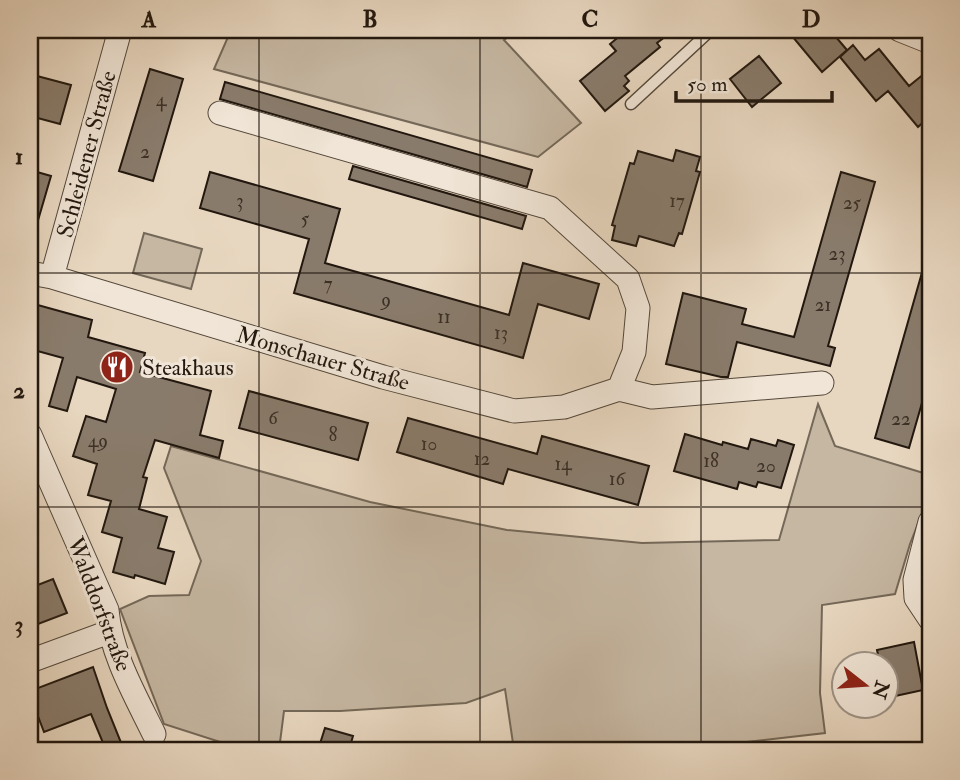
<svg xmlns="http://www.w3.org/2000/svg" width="960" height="780" font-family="'IM FELL Double Pica',serif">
  <rect width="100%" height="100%" fill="#e8d7c0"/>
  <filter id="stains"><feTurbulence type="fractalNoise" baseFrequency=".00286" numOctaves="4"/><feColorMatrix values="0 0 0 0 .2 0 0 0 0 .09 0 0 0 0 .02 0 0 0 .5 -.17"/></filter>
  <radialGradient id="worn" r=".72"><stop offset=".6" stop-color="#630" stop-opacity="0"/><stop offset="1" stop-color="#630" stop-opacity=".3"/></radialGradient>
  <path fill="#c6b7a2" stroke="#746858" stroke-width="2" d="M 231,30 L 517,30 L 504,40 L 581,123 L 538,157 L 214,69 Z
    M 144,233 L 202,249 L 191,289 L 133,273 Z
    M 818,404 L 835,446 L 930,475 L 930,493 L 910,544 L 895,594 L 822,605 L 820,693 L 825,733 L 676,750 L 514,750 L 505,689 L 466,703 L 340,711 L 284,711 L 279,750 L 245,750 L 164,724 L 120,609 L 149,596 L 189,595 L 201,561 L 164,468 L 171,446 L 370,502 L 507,530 L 642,543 L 779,540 Z"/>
  <path fill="#897b6b" stroke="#22180f" stroke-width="2" d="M 627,30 L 674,30 L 657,43 L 660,47 L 625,76 L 629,81 L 624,86 L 629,91 L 605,111 L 580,81 L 616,51 L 610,44 Z
    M 787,30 L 830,30 L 847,50 L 822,72 Z
    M 853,45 L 865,60 L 879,49 L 909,86 L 930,69 L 930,116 L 918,127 L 888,91 L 876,101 L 840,57 Z
    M 759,56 L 781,83 L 752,107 L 730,79 Z
    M 150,69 L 183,79 L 153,181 L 119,171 Z
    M 37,76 L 71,85 L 60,124 L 30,116 L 30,103 Z
    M 225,82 L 532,170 L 527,187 L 220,99 Z
    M 676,150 L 700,157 L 696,171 L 700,172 L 682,234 L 679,233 L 674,246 L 639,236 L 636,246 L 612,240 L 615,226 L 612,225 L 630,163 L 634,164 L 638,151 L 673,161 Z
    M 353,166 L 526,216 L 522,229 L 349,179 Z
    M 30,170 L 51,176 L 34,234 L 30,234 Z
    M 210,172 L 340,209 L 325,263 L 509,315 L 523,263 L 599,284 L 589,319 L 538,304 L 523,358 L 294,293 L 309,239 L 200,208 Z
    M 841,172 L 875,182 L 828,346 L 835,348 L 830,366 L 737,342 L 728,377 L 721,377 L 666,364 L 683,293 L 746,309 L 742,324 L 794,337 Z
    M 925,262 L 930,263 L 930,375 L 909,448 L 875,438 Z
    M 34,304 L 92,320 L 88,337 L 145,353 L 140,372 L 211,391 L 200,435 L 223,441 L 219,458 L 155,440 L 143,477 L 147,478 L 139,509 L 167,517 L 158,548 L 174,552 L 165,584 L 135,575 L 134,578 L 113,572 L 122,538 L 102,532 L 111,501 L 88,495 L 97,464 L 73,456 L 86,416 L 106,422 L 116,389 L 77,377 L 67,411 L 49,406 L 63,358 L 30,349 L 30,318 Z
    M 249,391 L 368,423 L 358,460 L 239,428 Z
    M 408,418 L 537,454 L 542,436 L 649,466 L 638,505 L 508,469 L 503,484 L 397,452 Z
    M 685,434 L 722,445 L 723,442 L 748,449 L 751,439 L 776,446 L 778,440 L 794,445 L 781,488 L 758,482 L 756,487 L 739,482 L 737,489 L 674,471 Z
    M 53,579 L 67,613 L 30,627 L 30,588 Z
    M 914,642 L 923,690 L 886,698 L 886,664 L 880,664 L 877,650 Z
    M 93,667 L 107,708 L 124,750 L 106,750 L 91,714 L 44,732 L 36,711 L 30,691 Z
    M 325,728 L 353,736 L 349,750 L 318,750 Z"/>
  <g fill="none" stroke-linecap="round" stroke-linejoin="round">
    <defs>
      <path id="lane" d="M 631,104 L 711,30"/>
      <path id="street" d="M 900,30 L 930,42
        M 220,113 L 550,208 L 628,279 L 638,308 L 634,352 L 619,389
        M 30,273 L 52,277 L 383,377 L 514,411 L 564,407 L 619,389 L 652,397 L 822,383
        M 52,277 L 120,30
        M 30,435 L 107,610 C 111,654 135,695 154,734
        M 930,522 L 915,580 L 916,598 L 930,619
        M 30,661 L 109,632"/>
    </defs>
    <use href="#lane" stroke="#54483b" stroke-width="13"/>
    <use href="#street" stroke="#54483b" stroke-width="25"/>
    <use href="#lane" stroke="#f0e5d6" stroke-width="10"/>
    <use href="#street" stroke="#f0e5d6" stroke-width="23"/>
  </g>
  <path fill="none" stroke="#22180f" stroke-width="2" stroke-opacity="0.55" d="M 259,30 L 259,750M 480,30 L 480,750M 701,30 L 701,750M 30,273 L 930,273M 30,507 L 930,507"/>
  <defs>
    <symbol id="restaurant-disc" viewBox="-11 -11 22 22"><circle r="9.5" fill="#8f2418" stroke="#f0e5d6"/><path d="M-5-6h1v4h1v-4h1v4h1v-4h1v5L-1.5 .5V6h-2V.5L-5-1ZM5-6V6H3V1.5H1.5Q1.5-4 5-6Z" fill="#fff"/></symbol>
  </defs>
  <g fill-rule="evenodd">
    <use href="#restaurant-disc" x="98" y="348" width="38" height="38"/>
  </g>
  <g text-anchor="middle" stroke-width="6" stroke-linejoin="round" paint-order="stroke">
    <g font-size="19" fill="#3c3126">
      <text x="161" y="106">4</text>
      <text x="145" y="158">2</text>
      <text x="240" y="207">3</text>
      <text x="677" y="207">17</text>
      <text x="852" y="209">25</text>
      <text x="305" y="225">5</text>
      <text x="837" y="260">23</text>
      <text x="328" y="290">7</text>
      <text x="386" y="306">9</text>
      <text x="823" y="311">21</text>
      <text x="444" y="323">11</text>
      <text x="501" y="339">13</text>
      <text x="273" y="424">6</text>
      <text x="901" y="425">22</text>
      <text x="333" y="441">8</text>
      <text x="98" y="447">49</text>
      <text x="429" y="450">10</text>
      <text x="482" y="465">12</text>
      <text x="711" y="467">18</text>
      <text x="563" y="470">14</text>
      <text x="766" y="472">20</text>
      <text x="617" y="485">16</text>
    </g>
    <g font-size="23" fill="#22180f" stroke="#f0e5d6">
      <text transform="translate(86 154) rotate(-75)" y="8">Schleidener Straße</text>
      <text transform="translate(323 358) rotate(16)" y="8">Monschauer Straße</text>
      <text transform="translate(100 604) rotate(69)" y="8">Walddorfstraße</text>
    </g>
    <g font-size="23" fill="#22180f" stroke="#f0e5d6" text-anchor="start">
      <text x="142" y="375">Steakhaus</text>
    </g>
  </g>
  <rect width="960" height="780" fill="none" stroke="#e8d7c0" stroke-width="77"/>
  <g transform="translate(865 685) rotate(107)"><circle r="33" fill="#f0e5d6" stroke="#9e9386" stroke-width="2"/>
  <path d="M0-5L12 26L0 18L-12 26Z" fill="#8f2418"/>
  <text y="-10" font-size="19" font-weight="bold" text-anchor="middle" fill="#22180f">N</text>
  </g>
  <path d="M676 91v10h156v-10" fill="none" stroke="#22180f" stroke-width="3.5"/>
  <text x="687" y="91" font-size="21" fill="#22180f" stroke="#f0e5d6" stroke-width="5" paint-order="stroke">50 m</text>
  <rect x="38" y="38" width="884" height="704" fill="none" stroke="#22180f" stroke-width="2.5"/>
  <g font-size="23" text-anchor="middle" font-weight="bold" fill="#22180f">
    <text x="149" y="27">A</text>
    <text x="370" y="27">B</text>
    <text x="590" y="27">C</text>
    <text x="811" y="27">D</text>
    <text x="19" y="164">1</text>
    <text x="19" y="398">2</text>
    <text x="19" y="632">3</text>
  </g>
  <rect width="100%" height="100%" filter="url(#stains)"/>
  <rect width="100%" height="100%" fill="url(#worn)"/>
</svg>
